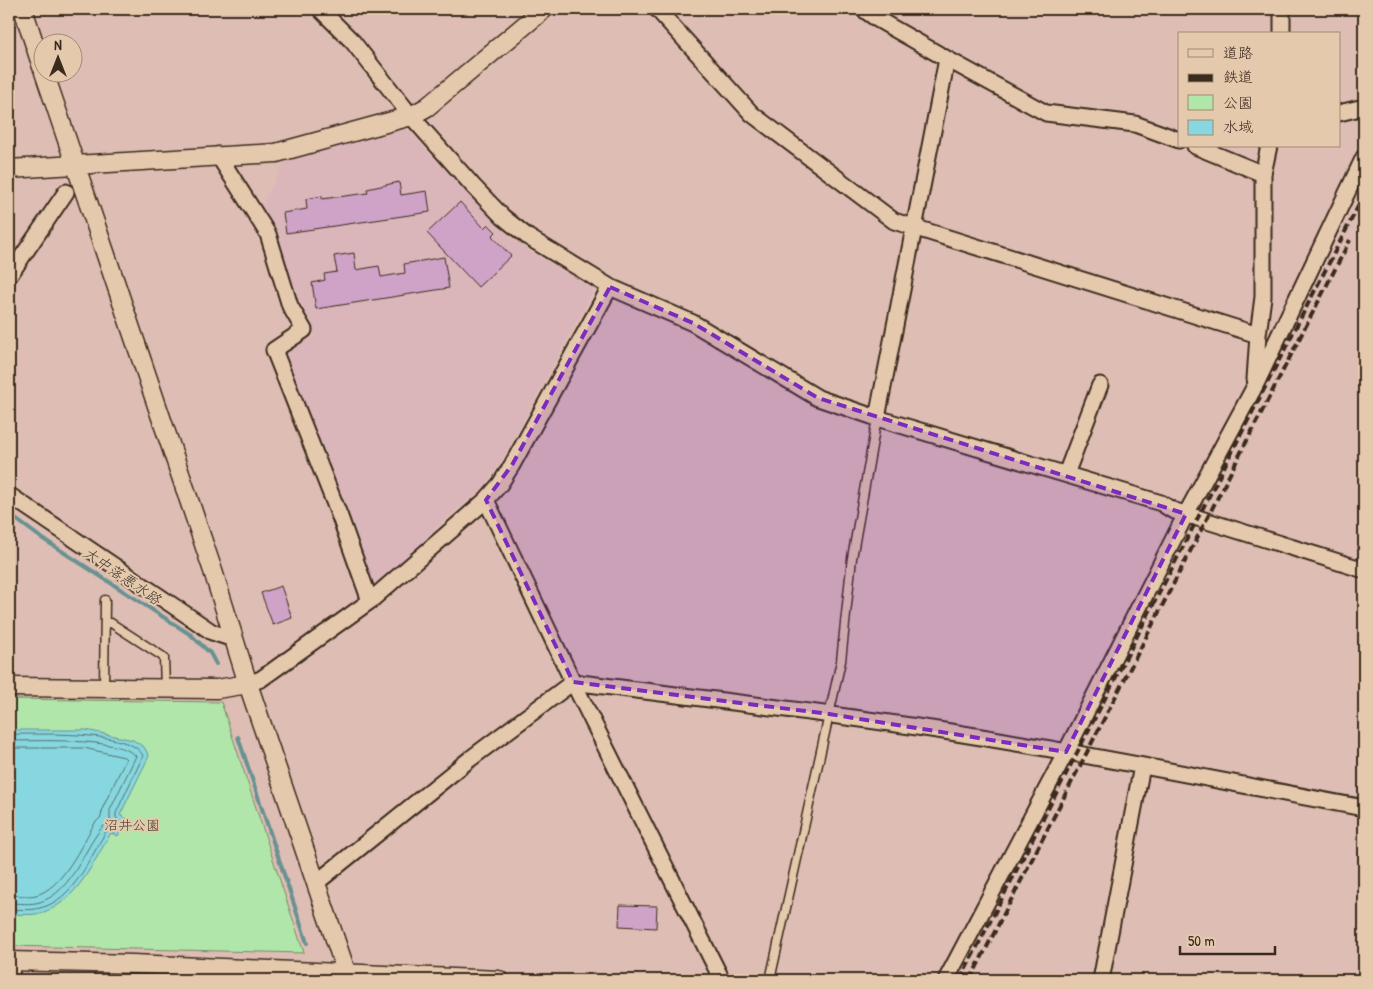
<svg xmlns="http://www.w3.org/2000/svg" width="1373" height="989" font-family="'Patrick Hand','Klee One',sans-serif">
  <rect width="100%" height="100%" fill="#debeb4"/>
  <filter id="ink" filterUnits="userSpaceOnUse"><feTurbulence type="fractalNoise" baseFrequency=".02" numOctaves="2"/><feDisplacementMap in="SourceGraphic" scale="10" xChannelSelector="R" yChannelSelector="G"/><feConvolveMatrix kernelMatrix="1 2 1 2 8 2 1 2 1" color-interpolation-filters="sRGB"/></filter>
  <g filter="url(#ink)">
    <path fill="#dab6ba" d="M 406,128 L 493,220 L 512,238 L 535,255 L 593,287 L 593,292 L 501,462 L 483,489 L 444,520 L 408,558 L 378,584 L 371,579 L 285,360 L 287,352 L 315,335 L 297,308 L 259,211 L 284,162 Z"/>
    <path fill="#b0e6a9" stroke="#768864" d="M 9,699 L 221,702 L 304,953 L 9,946 Z"/>
    <path fill="#86d7df" stroke="#689292" d="M 9,730 L 86,730 L 133,740 L 144,747 L 149,756 L 120,815 L 127,819 L 118,836 L 111,833 C 94,861 77,901 44,912 C 33,916 20,914 9,914 Z"/>
    <g fill="none" stroke-linecap="round" stroke-linejoin="round">
      <path stroke="#596f6b" stroke-width="1" d="M 9,734 C 35,735 132,729 143,756 L 116,813 L 116,817 L 119,822 L 117,827 L 107,830 C 90,857 74,900 40,908 C 30,911 19,909 9,909
        M 9,741 C 35,741 119,737 136,756 L 110,810 L 110,821 C 100,827 96,836 90,845 C 78,866 65,894 40,902 C 30,905 19,903 9,903
        M 9,748 L 84,748 L 124,757 L 126,759 L 103,807 L 101,817 L 95,823 C 81,845 63,888 36,895 C 28,897 18,895 9,895"/>
      <path stroke="#689292" stroke-width="4" d="M 9,514 L 40,537 L 191,635 L 210,653 L 216,664
        M 238,737 L 307,943"/>
    </g>
    <path fill="#cfa3c7" stroke="#3b2a1e" d="M 399,182 L 401,195 L 427,191 L 430,212 L 286,233 L 283,213 L 307,209 L 306,199 L 322,196 L 322,199 L 368,193 L 367,189 Z
      M 460,202 L 484,228 L 488,224 L 496,232 L 492,236 L 511,256 L 478,287 L 427,233 Z
      M 354,253 L 356,270 L 379,266 L 381,277 L 405,273 L 404,264 L 444,257 L 449,288 L 316,309 L 312,283 L 325,280 L 324,274 L 337,272 L 334,256 Z
      M 281,586 L 292,618 L 273,625 L 261,593 Z
      M 620,905 L 657,906 L 656,928 L 619,926 Z"/>
    <g fill="none" stroke-linecap="round" stroke-linejoin="round">
      <defs>
        <path id="service" d="M 105,623 L 111,623 L 162,656 L 164,658 L 165,688
          M 104,688 L 105,600
          M 770,980 L 841,661 L 852,558 L 877,418"/>
        <path id="minor" d="M 320,9 L 353,42 L 411,116 L 474,187 L 503,217 L 528,237 L 610,287 L 693,323 L 818,398 L 877,418 L 1161,503 L 1172,510 L 1364,570
          M 657,9 L 752,114 L 894,221 L 1258,335
          M 863,9 L 877,19 L 947,59 L 1046,113 L 1135,124 L 1179,140
          M 1282,9 L 1282,34
          M 1339,113 L 1364,107
          M 1195,146 L 1263,174 L 1269,146
          M 218,155 L 268,234 L 290,306 L 304,330 L 274,350 L 340,517 L 370,601
          M 9,276 L 66,192
          M 1255,379 L 1258,335 L 1263,297 L 1263,174
          M 877,418 L 947,59
          M 1066,474 L 1100,385
          M 9,495 L 212,632 L 233,639
          M 486,500 L 573,682 L 722,980
          M 248,684 L 261,679 L 370,601 L 486,500 L 500,484 L 512,465 L 610,287
          M 316,883 L 470,759 L 573,682 C 697,698 821,712 944,731 C 1085,753 1224,782 1364,808
          M 11,980 L 12,961
          M 946,980 L 1066,752 L 1186,514 L 1255,386 L 1364,157
          M 1101,980 L 1142,766"/>
        <path id="tertiary" d="M 23,9 L 42,67
          M 44,72 L 213,571 L 248,684 L 349,980
          M 9,169 L 276,153 L 411,116 L 427,107 L 544,9
          M 9,687 L 217,689 L 248,684
          M 9,961 L 133,964 L 499,980"/>
      </defs>
      <use href="#service" stroke="#3b2a1e" stroke-width="11"/>
      <use href="#minor" stroke="#3b2a1e" stroke-width="19"/>
      <use href="#tertiary" stroke="#3b2a1e" stroke-width="21"/>
      <use href="#service" stroke="#e5c9ac" stroke-width="8"/>
      <use href="#minor" stroke="#e5c9ac" stroke-width="15"/>
      <use href="#tertiary" stroke="#e5c9ac" stroke-width="18"/>
      <path stroke="#3b2a1e" stroke-width="4" stroke-dasharray="8 4" stroke-linecap="butt" d="M 960,980 L 1364,195
        M 970,980 L 1350,240"/>
    </g>
  </g>
  <path fill="#7b2cbf" fill-opacity="0.2" stroke="#7b2cbf" stroke-width="4" stroke-dasharray="10 6" stroke-linejoin="round" d="M 610,287 L 693,323 L 818,398 L 1186,514 L 1066,752 L 829,714 L 573,682 L 486,500 L 512,465 Z"/>
  <g text-anchor="middle" stroke-width="4" stroke-linejoin="round" paint-order="stroke">
    <g font-size="14" fill="#473d2c" stroke="#e5c9ac">
      <text x="132" y="830">沼井公園</text>
    </g>
    <g font-size="15" font-style="italic" fill="#423b31" stroke="#e5c9ac">
      <text transform="translate(122 576) rotate(34)" y="5">大中落悪水路</text>
    </g>
  </g>
  <rect width="1373" height="989" fill="none" stroke="#e5c9ac" stroke-width="30"/>
  <rect x="15" y="15" width="1343" height="959" fill="none" stroke="#3b2a1e" stroke-width="2" filter="url(#ink)"/>
  <rect x="1178" y="32" width="162" height="115" fill="#e5c9ac" stroke="#a18973"/>
  <rect x="1188" y="49" width="25" height="8" fill="#e5c9ac" stroke="#a18973"/>
  <text x="1223" y="58" font-size="15" fill="#3b2a1e">道路</text>
  <rect x="1188" y="74" width="25" height="8" fill="#3b2a1e" stroke="#a18973"/>
  <text x="1223" y="82" font-size="15" fill="#3b2a1e">鉄道</text>
  <rect x="1188" y="95" width="25" height="15" fill="#b0e6a9" stroke="#a18973"/>
  <text x="1223" y="108" font-size="15" fill="#3b2a1e">公園</text>
  <rect x="1188" y="120" width="25" height="15" fill="#86d7df" stroke="#a18973"/>
  <text x="1223" y="132" font-size="15" fill="#3b2a1e">水域</text>
  <g transform="translate(58 58)"><circle r="24" fill="#e5c9ac" stroke="#a18973"/>
  <path d="M0-4L9 19L0 12L-9 19Z" fill="#3b2a1e"/>
  <text y="-8" font-size="14" font-weight="bold" text-anchor="middle" fill="#3b2a1e">N</text>
  </g>
  <path d="M1180 946v8h95v-8" fill="none" stroke="#3b2a1e" stroke-width="2.5"/>
  <text x="1188" y="946" font-size="15" fill="#3b2a1e" stroke="#e5c9ac" stroke-width="4" paint-order="stroke">50 m</text>
</svg>
